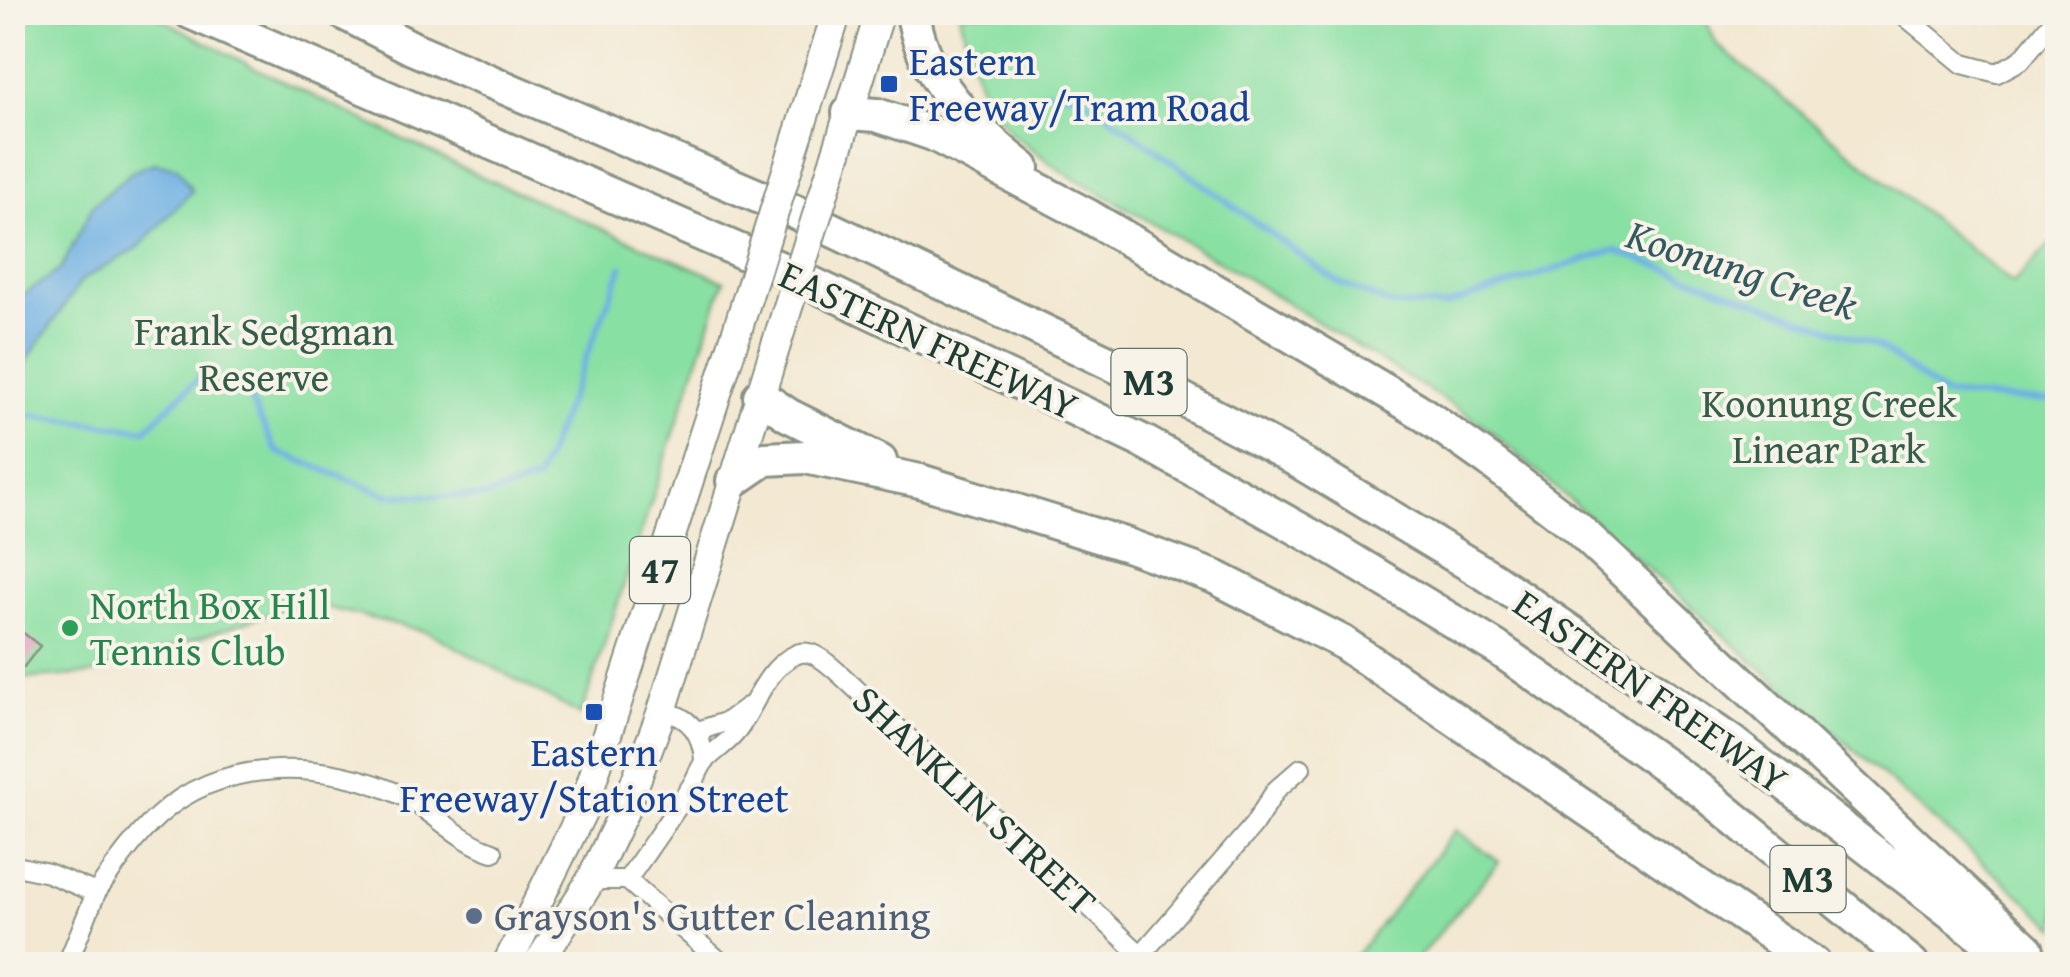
<svg xmlns="http://www.w3.org/2000/svg" width="2070" height="977" font-family="'Gentium Book Plus',serif">
  <rect width="100%" height="100%" fill="#f7f3e8"/>
  <filter id="ink" filterUnits="userSpaceOnUse"><feTurbulence type="fractalNoise" baseFrequency=".01" numOctaves="2"/><feDisplacementMap in="SourceGraphic" scale="20" xChannelSelector="R" yChannelSelector="G"/><feConvolveMatrix kernelMatrix="1 2 1 2 8 2 1 2 1" color-interpolation-filters="sRGB"/></filter>
  <filter id="wash" filterUnits="userSpaceOnUse"><feTurbulence type="fractalNoise" baseFrequency=".0048" numOctaves="4" result="noise"/><feDisplacementMap in="SourceGraphic" scale="40" xChannelSelector="R" yChannelSelector="G"/><feGaussianBlur stdDeviation="2.25" result="paint"/><feColorMatrix in="noise" values="0 0 0 0 0 0 0 0 0 0 0 0 0 0 0 0 0 1.4 0 .05"/><feComposite in="paint" operator="in"/></filter>
  <g filter="url(#wash)">
    <rect width="100%" height="100%" fill="#f3e8d2"/>
    <path fill="#89e0a3" stroke="#548e6c" stroke-width="2.5" d="M 12,13 L 151,13 L 255,68 L 475,174 L 724,281 L 581,715 L 428,632 L 304,602 L 91,674 L 18,679 L 13,674 Z
      M 960,13 L 1703,13 L 1716,44 L 2013,284 L 2057,237 L 2057,928 L 1483,424 L 1227,266 L 1057,168 L 1010,132 L 984,96 L 969,55 Z
      M 1456,830 L 1499,862 L 1413,964 L 1349,964 Z"/>
    <path fill="#6eb0e3" stroke="#46768c" stroke-width="2.5" d="M 154,163 L 177,167 L 192,191 L 138,248 L 82,280 L 13,381 L 13,302 L 61,269 L 93,205 L 133,171 Z"/>
    <g fill="none" stroke-linecap="round" stroke-linejoin="round">
      <path stroke="#6eb0e3" stroke-width="6" d="M 1045,91 L 1082,96 L 1336,281 L 1391,305 L 1445,306 L 1614,250 L 1878,346 L 1944,395 L 2058,402
        M 12,413 L 145,430 L 205,372 L 249,397 L 276,451 L 388,495 L 484,497 L 537,480 L 622,267"/>
    </g>
    <g id="blocks">
      <path fill="#e4a2c7" d="M 12,624 L 40,646 L 16,677 L 12,674 Z"/>
    </g>
  </g>
  <g filter="url(#ink)">
    <use href="#blocks" fill-opacity="0" stroke="#899283" stroke-width="2.5"/>
    <g fill="none" stroke-linecap="round" stroke-linejoin="round">
      <defs>
        <path id="street" d="M 1900,12 L 1963,64 L 1997,73 L 2021,60 L 2058,15
          M 662,711 C 690,716 702,733 704,760
          M 698,731 L 728,721 L 747,707
          M 12,865 L 48,873 L 96,893 C 115,866 133,839 158,816 C 223,756 328,760 403,796 C 435,812 458,841 493,852
          M 591,880 L 627,880 C 649,849 671,817 692,785 C 697,777 700,765 707,759 C 718,748 731,741 740,727 C 755,704 768,667 795,655 C 812,646 829,665 841,675 L 1141,955 L 1253,826 L 1276,790 L 1301,768
          M 627,880 L 723,964
          M 67,964 L 96,893"/>
        <path id="primary" d="M 798,135 L 837,12
          M 837,152 L 880,12
          M 507,964 L 582,812 L 738,328
          M 538,964 L 591,880 L 626,807 L 662,711 L 776,345"/>
        <path id="highway" d="M 190,12 L 779,268 L 1146,443 L 1322,542 L 1497,648 L 1704,793 L 1912,964
          M 342,12 L 412,48 L 793,211 L 1158,386 L 1283,452 L 1492,578 L 1730,741 L 2018,964
          M 913,12 C 921,77 974,130 1023,168
          M 849,113 L 877,115 L 933,134 L 1088,216 L 1416,409 L 1490,461 L 1575,526 L 2027,950
          M 760,396 L 788,415 L 880,461
          M 733,481 L 765,459 L 805,457 L 920,481 L 1127,545 L 1215,577 L 1342,642 L 1814,964"/>
      </defs>
      <use href="#street" stroke="#899283" stroke-width="22"/>
      <use href="#primary" stroke="#899283" stroke-width="32"/>
      <use href="#highway" stroke="#899283" stroke-width="38"/>
      <use href="#street" stroke="#fff" stroke-width="18"/>
      <use href="#primary" stroke="#fff" stroke-width="28"/>
      <use href="#highway" stroke="#fff" stroke-width="32"/>
      <defs>
        <path id="primary-bridge" d="M 738,328 L 798,135
          M 776,345 L 837,152"/>
      </defs>
      <use href="#primary-bridge" stroke="#899283" stroke-width="32" stroke-linecap="butt"/>
      <use href="#primary-bridge" stroke="#fff" stroke-width="28"/>
    </g>
  </g>
  <g fill="#1a4fb4" stroke="#f7f3e8" stroke-width="4">
    <rect x="879" y="74" width="20" height="20" rx="5"/>
    <rect x="584" y="702" width="20" height="20" rx="5"/>
  </g>
  <circle fill="#2e9e5b" stroke="#f7f3e8" stroke-width="4" cx="70" cy="628" r="10"/>
  <circle fill="#5c6f8a" stroke="#f7f3e8" stroke-width="4" cx="474" cy="916" r="10"/>
  <g text-anchor="middle" stroke-width="8" stroke-linejoin="round" paint-order="stroke">
    <g fill="#f7f3e8" stroke="#60746a" stroke-width="2.5">
      <rect x="1111.5" y="349" width="75" height="66" rx="8"/>
      <rect x="630" y="537" width="60" height="66" rx="8"/>
      <rect x="1770.5" y="846" width="75" height="66" rx="8"/>
    </g>
    <g font-size="38" font-weight="bold" fill="#1f3d34">
      <text x="1149" y="395">M3</text>
      <text x="660" y="583">47</text>
      <text x="1808" y="892">M3</text>
    </g>
    <g font-size="40" fill="#164399" stroke="#f7f3e8" text-anchor="start">
      <text x="909" y="75">Eastern<tspan x="909" dy="46">Freeway/Tram Road</tspan></text>
      <text x="594" y="766" text-anchor="middle">Eastern<tspan x="594" dy="46">Freeway/Station Street</tspan></text>
    </g>
    <g font-size="40" fill="#345e4a" stroke="#f7f3e8">
      <text x="264" y="345">Frank Sedgman<tspan x="264" dy="46">Reserve</tspan></text>
      <text x="1829" y="417">Koonung Creek<tspan x="1829" dy="46">Linear Park</tspan></text>
    </g>
    <g font-size="40" fill="#1f3d34" stroke="#f7f3e8">
      <text transform="translate(929 340) rotate(25)" y="14">EASTERN FREEWAY</text>
      <text transform="translate(1651 691) rotate(35)" y="14">EASTERN FREEWAY</text>
      <text transform="translate(975 800) rotate(43)" y="14">SHANKLIN STREET</text>
    </g>
    <g font-size="40" fill="#27864d" stroke="#f7f3e8" text-anchor="start">
      <text x="90" y="619">North Box Hill<tspan x="90" dy="46">Tennis Club</tspan></text>
    </g>
    <g font-size="40" fill="#4e5e75" stroke="#f7f3e8" text-anchor="start">
      <text x="494" y="930">Grayson's Gutter Cleaning</text>
    </g>
    <g font-size="42" font-style="italic" fill="#335a60" stroke="#f7f3e8">
      <text transform="translate(1742 269) rotate(18)" y="15">Koonung Creek</text>
    </g>
  </g>
  <rect width="2070" height="977" fill="none" stroke="#f7f3e8" stroke-width="50"/>
</svg>
